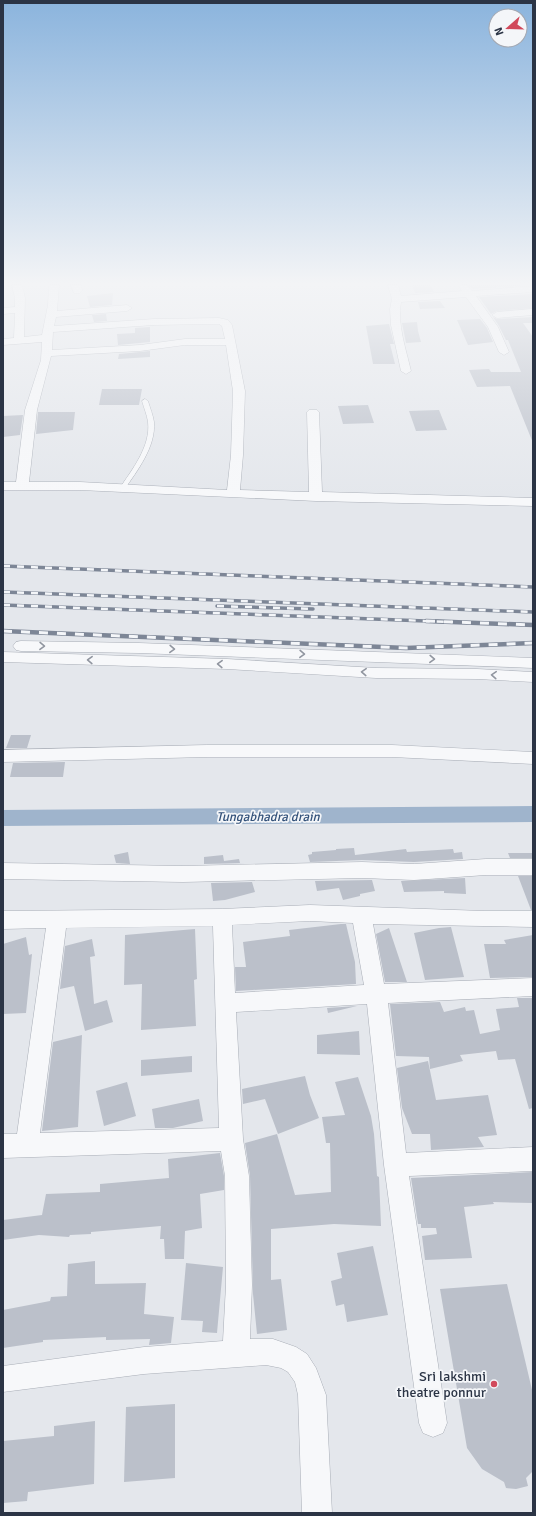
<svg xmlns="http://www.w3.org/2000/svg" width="536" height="1516" font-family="Signika,sans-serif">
  <rect width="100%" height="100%" fill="#e4e7ec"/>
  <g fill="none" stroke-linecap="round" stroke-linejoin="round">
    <path fill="#9fb4cc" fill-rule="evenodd" d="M 533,806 L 533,822 L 3,826 L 3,810 Z"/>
  </g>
  <path fill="#bbc0ca" d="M 412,285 L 430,285 L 434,292 L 415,293 Z
    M 469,285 L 527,285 L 473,289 Z
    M 113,293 L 112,305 L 90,307 L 87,296 Z
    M 533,294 L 533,308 L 497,311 L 491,314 L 479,297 Z
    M 440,301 L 445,308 L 420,309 L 418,302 Z
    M 106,314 L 107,321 L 94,322 L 92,315 Z
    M 493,317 L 497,319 L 533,317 L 533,323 L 523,323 L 533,337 L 533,443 L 510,386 L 477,387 L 469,370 L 489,369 L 491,372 L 521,372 L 508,340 L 506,340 L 499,326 Z
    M 480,319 L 487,328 L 493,342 L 468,345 L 457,320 Z
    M 417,322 L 418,331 L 421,342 L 406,343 L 402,323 Z
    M 389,324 L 394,344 L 390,344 L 395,364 L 373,364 L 366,326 Z
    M 150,327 L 150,342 L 118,345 L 117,334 L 135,333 L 135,328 Z
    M 150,351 L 150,357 L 118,359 L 119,354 Z
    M 102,389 L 142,389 L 139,405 L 99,405 Z
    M 368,405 L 374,423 L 343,424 L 338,406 Z
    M 439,410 L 447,430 L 416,431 L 409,411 Z
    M 38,412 L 75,412 L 73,430 L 36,434 Z
    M 23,415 L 20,435 L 3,437 L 3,416 Z
    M 11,735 L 31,735 L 27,748 L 6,748 Z
    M 65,762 L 63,777 L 10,777 L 13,763 Z
    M 354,848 L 355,855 L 406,849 L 407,852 L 453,849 L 454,853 L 462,852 L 463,859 L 414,862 L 362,860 L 310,862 L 308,855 L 312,854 L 312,852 L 336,850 L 336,849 Z
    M 128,852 L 130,864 L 116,863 L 114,855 Z
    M 508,853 L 533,853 L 533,858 L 510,858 Z
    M 223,855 L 224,861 L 239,859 L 240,863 L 245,863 L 204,864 L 204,857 Z
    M 518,876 L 533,876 L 533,910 L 531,910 Z
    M 465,878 L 466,894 L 444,893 L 444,891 L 404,892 L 401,881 Z
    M 372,880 L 375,891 L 360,894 L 360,896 L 343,900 L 339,888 L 317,891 L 315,881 Z
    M 252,882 L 255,892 L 225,900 L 213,901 L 211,883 Z
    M 341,924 L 346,924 L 355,962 L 356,984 L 236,991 L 235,967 L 246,967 L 243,942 L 290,936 L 289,930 Z
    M 451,927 L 464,977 L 425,980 L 414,933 L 439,928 Z
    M 389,928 L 407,982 L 385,982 L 376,934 Z
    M 195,929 L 197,979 L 194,980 L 196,1026 L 141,1030 L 142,984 L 124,985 L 125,935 Z
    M 533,935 L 533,977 L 490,978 L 484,944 L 506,944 L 504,940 Z
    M 26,937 L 29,955 L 32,954 L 26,1013 L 3,1014 L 3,944 Z
    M 92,939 L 95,956 L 90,957 L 94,1004 L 107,1000 L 113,1022 L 85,1031 L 74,986 L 60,989 L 65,946 Z
    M 517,998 L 533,998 L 533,1108 L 529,1109 L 515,1059 L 498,1060 L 496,1051 L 460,1055 L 463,1061 L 430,1069 L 429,1057 L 396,1056 L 390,1004 L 440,1002 L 444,1012 L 465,1007 L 466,1011 L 474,1010 L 480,1034 L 500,1030 L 496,1009 L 519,1007 Z
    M 357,1006 L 328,1013 L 327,1008 Z
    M 359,1031 L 360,1055 L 317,1054 L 317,1035 Z
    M 82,1035 L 78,1127 L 42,1131 L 53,1042 Z
    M 192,1056 L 192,1072 L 141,1076 L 141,1060 Z
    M 428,1061 L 436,1100 L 488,1095 L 497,1135 L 478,1137 L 484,1147 L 431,1150 L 430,1134 L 412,1134 L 402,1108 L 397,1068 Z
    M 305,1076 L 310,1095 L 319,1118 L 278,1134 L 265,1099 L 243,1104 L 242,1089 Z
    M 358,1077 L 371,1116 L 374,1134 L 377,1176 L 379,1177 L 381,1226 L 334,1224 L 271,1229 L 271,1280 L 281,1279 L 287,1330 L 257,1334 L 253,1294 L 250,1176 L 245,1143 L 277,1134 L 295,1195 L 331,1192 L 330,1143 L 326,1143 L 322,1117 L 345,1115 L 335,1082 Z
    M 127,1082 L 136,1116 L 104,1126 L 96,1091 Z
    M 199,1099 L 203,1121 L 173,1128 L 155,1128 L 152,1109 Z
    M 220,1153 L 224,1176 L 224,1190 L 200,1194 L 202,1228 L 185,1231 L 184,1259 L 165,1259 L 164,1239 L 160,1239 L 161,1226 L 91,1232 L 91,1234 L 70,1235 L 69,1237 L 39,1235 L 3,1240 L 3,1220 L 42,1215 L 46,1194 L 100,1192 L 100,1184 L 169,1178 L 168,1159 Z
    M 533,1172 L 533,1203 L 493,1202 L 494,1204 L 464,1207 L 472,1258 L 425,1260 L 422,1236 L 437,1234 L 436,1228 L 421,1228 L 421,1224 L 418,1224 L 411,1178 Z
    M 373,1246 L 388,1315 L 347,1322 L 344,1304 L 336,1306 L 331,1281 L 342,1278 L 337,1253 Z
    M 95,1261 L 95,1284 L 146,1283 L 144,1314 L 174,1317 L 171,1343 L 149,1345 L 150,1339 L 106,1340 L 106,1337 L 43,1340 L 43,1342 L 3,1348 L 3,1310 L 50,1301 L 51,1297 L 67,1296 L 68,1264 Z
    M 186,1263 L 223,1267 L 217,1333 L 202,1332 L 203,1321 L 181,1320 Z
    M 507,1284 L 533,1394 L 533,1471 L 526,1478 L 528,1486 L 516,1489 L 506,1488 L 504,1482 L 482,1469 L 467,1448 L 440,1289 Z
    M 175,1404 L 175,1478 L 124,1482 L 126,1407 Z
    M 95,1421 L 94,1484 L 28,1492 L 27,1501 L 3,1503 L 3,1441 L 54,1436 L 54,1426 Z"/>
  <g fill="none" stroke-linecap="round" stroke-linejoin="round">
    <defs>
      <path id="lane" d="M 145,399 L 148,401 C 150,408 153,415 154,422 C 156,447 137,471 124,490 L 120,490 L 119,489 C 132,470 151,446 148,422 C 147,415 144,408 142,401 Z"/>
      <path id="street" d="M 12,285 L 22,285 L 25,298 L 24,337 L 42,335 L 48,305 L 49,285 L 59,285 L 57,311 L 127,305 L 132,308 L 127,311 L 56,317 L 54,326 L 154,319 L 219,318 L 228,320 L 232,325 L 245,391 L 243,455 L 240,490 L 309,492 L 307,412 L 309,410 L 317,410 L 319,412 L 322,492 L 533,498 L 533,506 L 316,501 L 80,490 L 3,490 L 3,482 L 16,482 L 25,410 L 41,360 L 42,342 L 3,345 L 3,339 L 14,338 L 15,313 L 3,314 L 3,308 L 15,307 L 15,298 ZM 219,324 L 222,326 L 225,339 L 185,339 L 140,345 L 52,350 L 53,332 L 154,325 ZM 185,345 L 226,345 L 233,391 L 231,455 L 227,490 L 80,482 L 29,482 L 37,410 L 51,356 L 140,351 Z
        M 71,285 L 81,285 L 82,291 L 80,293 L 74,293 Z
        M 388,285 L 398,285 L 401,296 L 462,291 L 459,287 L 461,285 L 467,285 L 472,291 L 533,286 L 533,292 L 476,296 L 498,327 L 509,352 L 504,355 L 499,352 L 488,327 L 466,297 L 401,302 C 397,324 406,349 411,371 L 406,374 L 401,371 L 391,325 L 390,309 L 392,299 Z
        M 533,309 L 533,315 L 497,318 L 492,315 L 497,312 Z
        M 21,641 L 139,643 L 533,658 L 533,668 L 139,653 L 21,651 L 16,650 L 13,646 L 16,642 Z
        M 3,652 L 227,659 L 376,668 L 477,669 L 533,672 L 533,682 L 477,679 L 376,678 L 227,669 L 3,662 Z
        M 207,745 L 392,745 L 533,752 L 533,764 L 392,757 L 207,757 L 3,762 L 3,750 Z
        M 486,859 L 533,859 L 533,875 L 486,875 L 414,880 L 362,878 L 183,882 L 3,879 L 3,863 L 183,866 L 362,862 L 414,864 Z
        M 310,905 L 484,911 L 533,911 L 533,927 L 373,924 L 384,984 L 533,978 L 533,996 L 388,1003 L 406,1153 L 533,1147 L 533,1171 L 409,1176 L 447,1423 L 443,1433 L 433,1437 L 423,1433 L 419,1423 L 384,1165 L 367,1004 L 236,1012 L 243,1139 L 249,1176 L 252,1285 L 250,1339 L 273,1339 L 296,1347 L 307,1354 L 316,1368 L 326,1395 L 332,1513 L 302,1513 L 298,1395 L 295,1382 L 288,1372 L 281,1368 L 266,1365 L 144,1374 L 3,1392 L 3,1366 L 144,1347 L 223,1341 L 226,1285 L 225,1176 L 221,1151 L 3,1158 L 3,1134 L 17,1134 L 46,928 L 3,929 L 3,911 L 222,909 ZM 310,921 L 353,923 L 364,985 L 235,993 L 232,925 ZM 213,926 L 219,1128 L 40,1133 L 66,928 Z"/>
    </defs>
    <use href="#lane" stroke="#a9aeb7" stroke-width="1"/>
    <use href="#street" stroke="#a9aeb7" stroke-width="1"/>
    <use href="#lane" fill="#f7f8fa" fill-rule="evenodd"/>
    <use href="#street" fill="#f7f8fa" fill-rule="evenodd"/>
    <defs>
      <path id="rail-far1" d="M 3,566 L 533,587
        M 3,592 L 533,612
        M 3,605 L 452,622
        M 217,606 L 313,609"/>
      <path id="rail" d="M 426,621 L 533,625
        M 3,631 L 406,648 L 533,643"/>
    </defs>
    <use href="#rail-far1" stroke="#7d8696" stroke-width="3.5"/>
    <use href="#rail" stroke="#7d8696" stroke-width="4.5"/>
    <use href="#rail-far1" stroke="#f4f6f9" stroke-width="2.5" stroke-dasharray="7" stroke-linecap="butt"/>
    <use href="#rail" stroke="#f4f6f9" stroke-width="3" stroke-dasharray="9" stroke-linecap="butt"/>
  </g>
  <defs><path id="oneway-chevron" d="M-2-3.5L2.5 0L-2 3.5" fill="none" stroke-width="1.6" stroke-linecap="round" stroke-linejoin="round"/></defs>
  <g stroke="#9196a0">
    <use href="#oneway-chevron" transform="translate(42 646) rotate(1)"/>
    <use href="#oneway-chevron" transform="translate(172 649) rotate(2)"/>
    <use href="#oneway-chevron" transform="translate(302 654) rotate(2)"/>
    <use href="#oneway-chevron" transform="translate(432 659) rotate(2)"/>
    <use href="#oneway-chevron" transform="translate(90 660) rotate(-178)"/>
    <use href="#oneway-chevron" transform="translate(220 664) rotate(-178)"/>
    <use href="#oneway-chevron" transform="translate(364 672) rotate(-177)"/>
    <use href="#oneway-chevron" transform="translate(494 675) rotate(-176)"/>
  </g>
  <linearGradient id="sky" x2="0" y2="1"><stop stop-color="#8bb4dd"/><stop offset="0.57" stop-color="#f3f4f6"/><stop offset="1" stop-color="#f3f4f6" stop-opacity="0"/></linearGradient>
  <rect width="536" height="497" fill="url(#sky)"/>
  <circle fill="#d1495b" stroke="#f4f6f9" stroke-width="1.5" cx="494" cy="1384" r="4"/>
  <g text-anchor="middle" stroke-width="3.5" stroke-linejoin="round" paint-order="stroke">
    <g font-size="13" font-style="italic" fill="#34527a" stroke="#f4f6f9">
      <text x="268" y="821">Tungabhadra drain</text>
    </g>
    <g font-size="14" fill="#2b3445" stroke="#f4f6f9" text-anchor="end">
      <text x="486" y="1381">Sri lakshmi<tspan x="486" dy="16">theatre ponnur</tspan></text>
    </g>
  </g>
  <rect width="536" height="1516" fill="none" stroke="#2b3445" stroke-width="8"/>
  <g transform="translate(508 28) rotate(250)"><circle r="19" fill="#f4f6f9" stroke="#a4a8b1"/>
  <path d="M0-3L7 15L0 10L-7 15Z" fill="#d1495b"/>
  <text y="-6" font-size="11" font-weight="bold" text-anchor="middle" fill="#2b3445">N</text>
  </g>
</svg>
